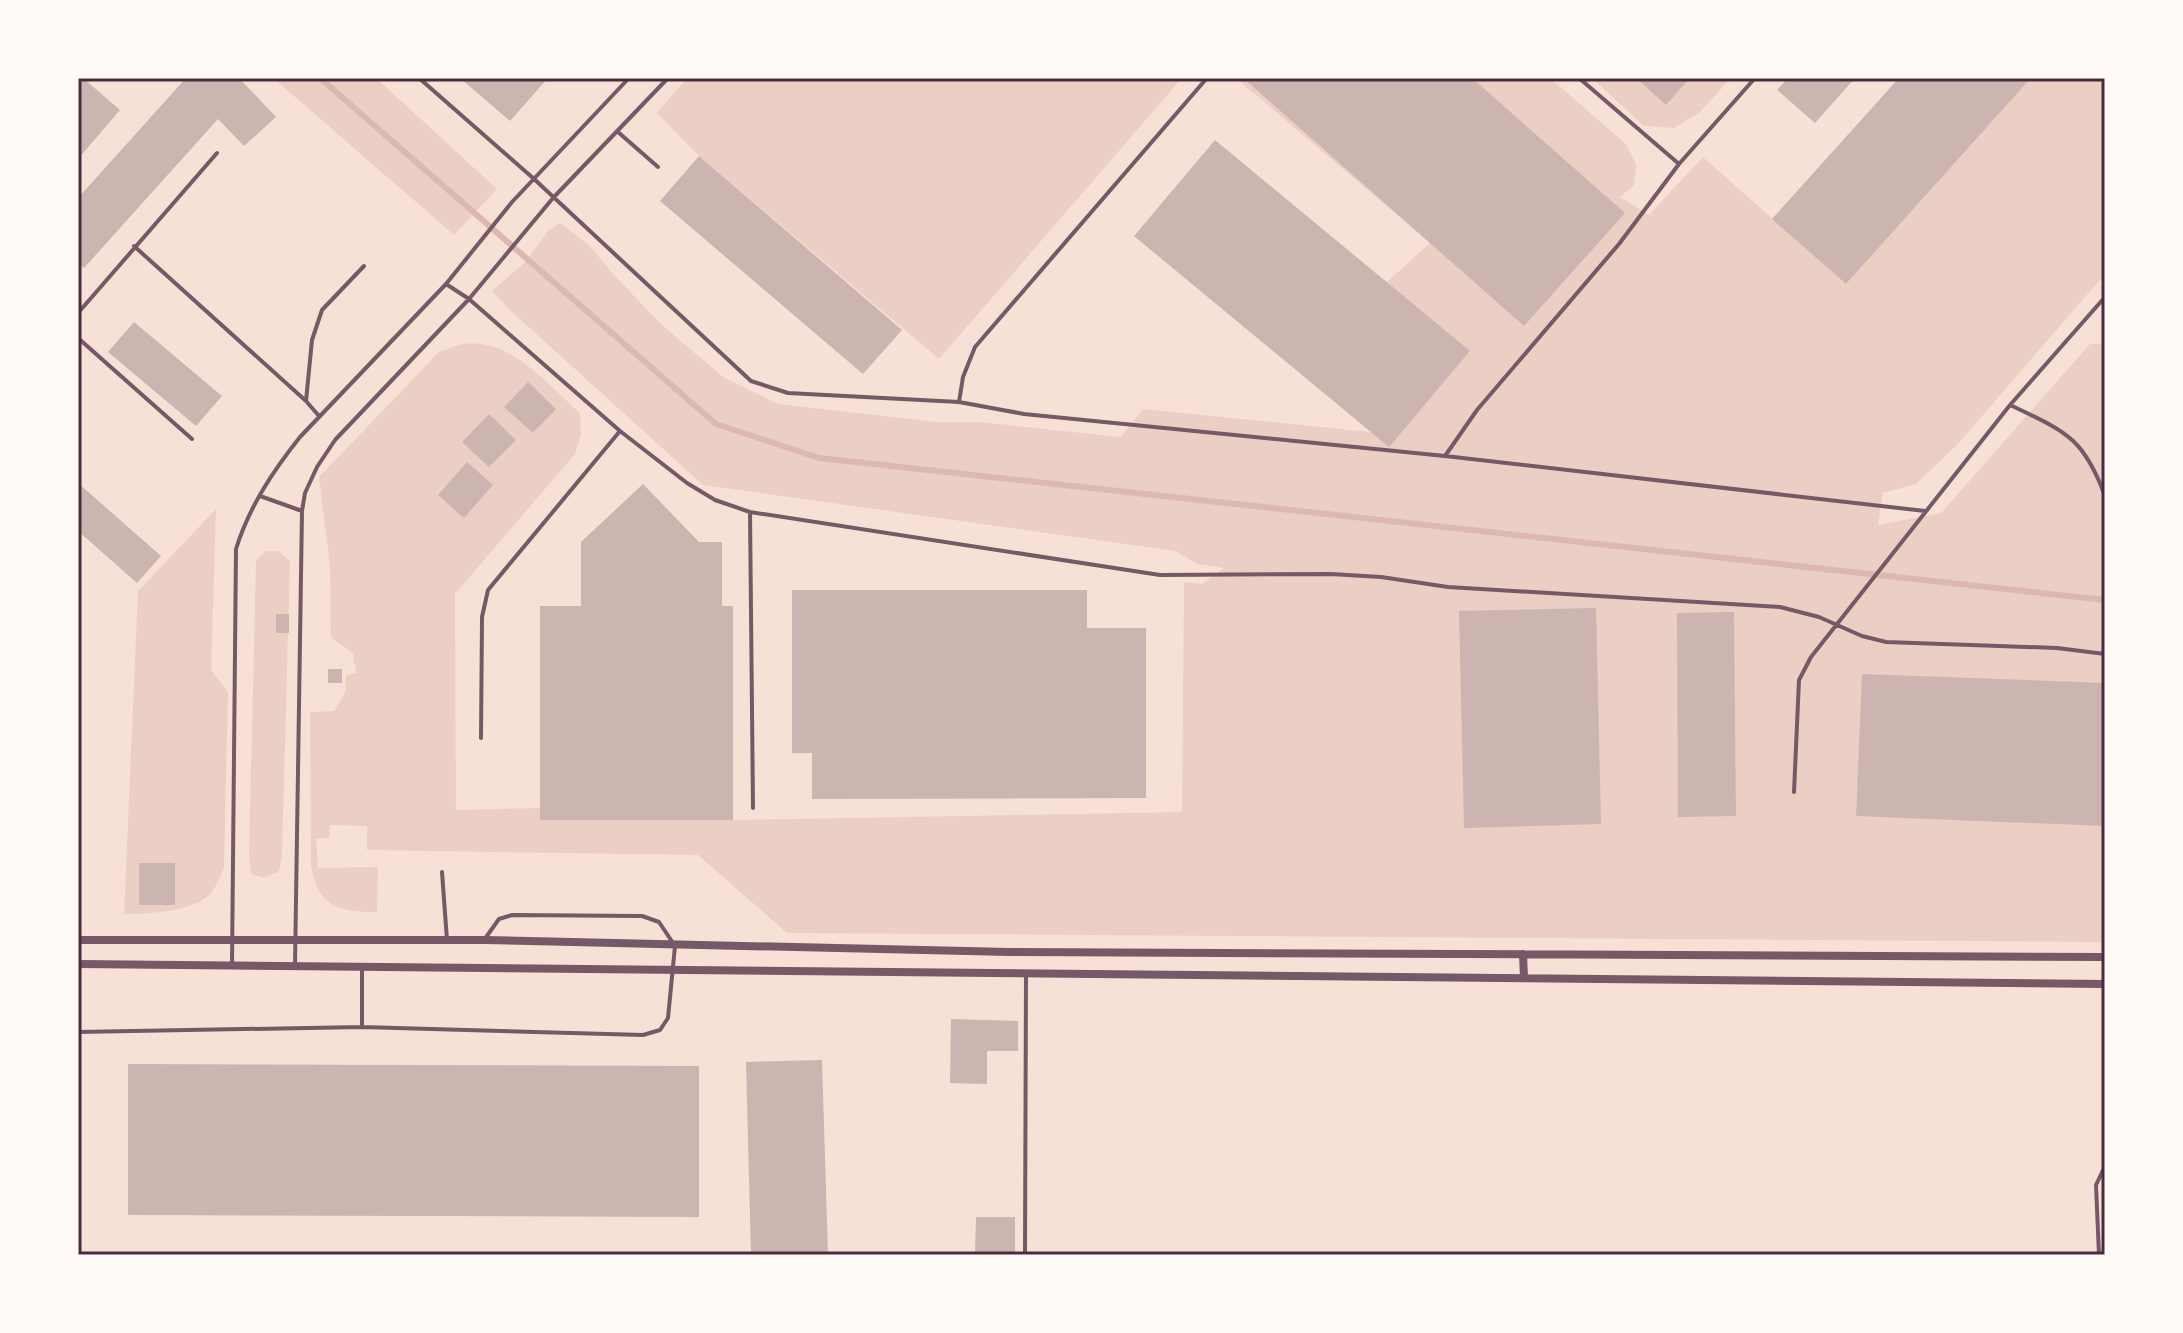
<svg xmlns="http://www.w3.org/2000/svg" width="2183" height="1333" font-family="'Archivo Narrow',sans-serif">
  <rect width="100%" height="100%" fill="#f7e1d7"/>
  <path fill="#ebcfc5" d="M 273,78 L 376,78 L 497,189 L 454,235 Z
    M 687,78 L 1182,78 L 939,359 L 699,156 L 657,113 Z
    M 1236,78 L 1550,78 L 1625,143 L 1636,164 L 1634,185 L 1620,197 L 1649,215 L 1703,157 L 1846,284 L 2031,78 L 2105,78 L 2105,274 L 1957,445 L 1916,484 L 1883,493 L 1878,525 L 1941,513 L 2090,344 L 2105,344 L 2105,942 L 787,933 L 698,855 L 367,850 L 367,826 L 330,825 L 329,838 L 316,839 L 318,868 L 378,867 L 377,912 C 338,912 317,906 311,865 L 310,712 L 334,711 L 345,693 L 346,675 L 356,673 L 353,653 L 331,638 L 330,566 L 319,477 L 439,352 C 447,350 455,345 463,344 C 510,337 548,385 580,413 L 581,435 L 575,454 L 455,594 L 456,810 L 540,808 L 541,820 L 733,820 L 1182,812 L 1184,582 L 1202,584 L 1224,568 L 1198,564 L 1175,551 L 703,485 L 512,312 L 492,291 L 526,261 L 548,231 L 560,223 L 589,245 L 613,274 L 663,326 L 723,377 L 778,404 L 937,422 L 979,422 L 1121,437 L 1143,409 L 1371,432 L 1387,282 L 1430,243 Z
    M 1592,78 L 1731,78 L 1700,112 L 1674,128 L 1644,126 Z
    M 216,509 L 211,670 L 228,692 L 224,868 C 220,876 217,885 212,892 C 195,912 148,914 124,914 L 138,591 Z
    M 266,551 L 278,551 L 290,561 L 282,855 L 279,871 L 264,878 L 251,874 L 249,856 L 256,560 Z"/>
  <g fill="none" stroke-linecap="round" stroke-linejoin="round">
    <path stroke="#dcb8b0" stroke-width="6" d="M 320,78 L 716,424 L 819,458 L 2105,600"/>
  </g>
  <path fill="#ccb4b1" d="M 78,78 L 83,78 L 120,110 L 78,159 Z
    M 186,78 L 239,78 L 276,117 L 244,146 L 218,119 L 84,268 L 78,263 L 78,198 Z
    M 460,78 L 548,78 L 510,121 Z
    M 1243,78 L 1472,78 L 1625,213 L 1524,326 Z
    M 1636,78 L 1690,78 L 1666,105 Z
    M 1788,78 L 1855,78 L 1815,123 L 1777,90 Z
    M 1899,78 L 2031,78 L 1846,284 L 1772,219 Z
    M 1215,140 L 1470,351 L 1389,447 L 1134,236 Z
    M 699,156 L 902,330 L 863,374 L 660,201 Z
    M 134,322 L 222,396 L 196,426 L 108,352 Z
    M 528,382 L 556,409 L 533,433 L 504,407 Z
    M 489,414 L 516,440 L 489,467 L 462,442 Z
    M 467,462 L 493,485 L 464,518 L 438,495 Z
    M 78,483 L 161,556 L 137,583 L 78,531 Z
    M 643,484 L 699,542 L 722,542 L 722,606 L 733,606 L 733,820 L 540,820 L 540,606 L 581,606 L 581,542 Z
    M 792,590 L 1087,590 L 1087,628 L 1146,628 L 1146,798 L 812,799 L 812,753 L 792,753 Z
    M 1596,608 L 1601,824 L 1464,828 L 1459,611 Z
    M 1734,612 L 1736,816 L 1678,817 L 1677,613 Z
    M 276,614 L 289,614 L 289,633 L 276,633 Z
    M 328,669 L 342,669 L 342,683 L 328,683 Z
    M 1862,674 L 2105,683 L 2105,826 L 1856,816 Z
    M 139,863 L 175,863 L 175,905 L 139,905 Z
    M 951,1019 L 1018,1021 L 1018,1051 L 987,1051 L 987,1084 L 950,1083 Z
    M 822,1060 L 828,1255 L 751,1255 L 746,1062 Z
    M 128,1064 L 699,1066 L 699,1217 L 128,1215 Z
    M 976,1217 L 1015,1217 L 1015,1255 L 975,1255 Z"/>
  <g fill="none" stroke-linecap="round" stroke-linejoin="round">
    <path stroke="#755966" stroke-width="4" d="M 419,78 L 533,178 L 751,381 L 788,393 L 959,402 L 1024,414 L 1445,456 L 1925,511
      M 1579,78 L 1679,164
      M 618,132 L 658,167
      M 134,246 L 306,401 L 319,416
      M 446,284 L 469,299 L 620,431 L 687,483 L 715,500 L 750,512 L 1160,575 L 1331,574 L 1381,577 L 1448,587 L 1780,607 L 1819,617 L 1862,636 L 1886,642 L 2057,648 L 2105,654
      M 78,313 L 217,153
      M 78,338 L 192,439
      M 306,401 L 312,340 L 322,310 L 364,266
      M 959,402 L 963,377 L 975,347 L 1207,78
      M 2010,405 C 2064,431 2083,436 2105,496
      M 1445,456 L 1477,410 L 1619,244 L 1679,164 L 1755,78
      M 260,496 L 302,511
      M 750,512 L 753,808
      M 78,567 L 78,731
      M 481,738 L 482,617 L 488,590 L 620,431
      M 1794,792 L 1799,680 L 1811,657 L 2010,405 L 2105,297
      M 442,872 L 447,940
      M 232,964 L 236,549 C 249,507 273,471 300,437 L 446,284 L 512,202 L 629,78
      M 295,965 L 302,511 L 305,493 L 317,467 L 335,440 L 469,299 L 553,198 L 668,78
      M 362,968 L 362,1027
      M 78,1032 L 362,1027 L 643,1035 L 660,1030 L 668,1018 L 675,946 L 659,922 L 642,916 L 512,915 L 499,919 L 484,940
      M 1025,1255 L 1026,974
      M 2099,1255 L 2096,1185 L 2105,1166"/>
    <path stroke="#755966" stroke-width="8" d="M 78,940 L 484,940 L 1009,952 L 2105,957
      M 1523,954 L 1524,978
      M 78,964 L 2105,984"/>
  </g>
  <rect width="2183" height="1333" fill="none" stroke="#fffaf5" stroke-width="160"/>
  <rect x="80" y="80" width="2023" height="1173" fill="none" stroke="#4a2c40" stroke-width="3"/>
</svg>
